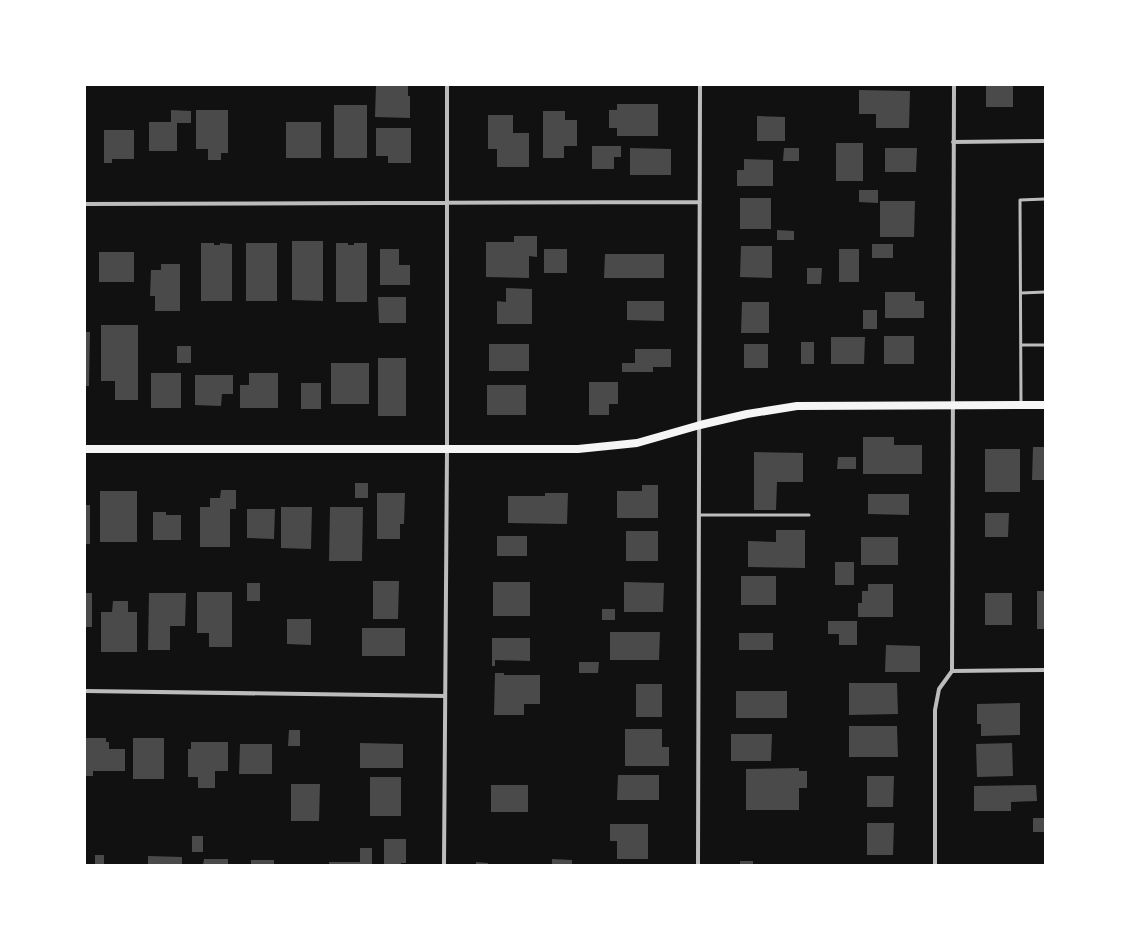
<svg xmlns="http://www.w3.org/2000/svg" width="1130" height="950" font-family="'Noto Sans',sans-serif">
  <rect width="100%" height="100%" fill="#111"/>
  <path fill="#4a4a4a" d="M 376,85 L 408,85 L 408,96 L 410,96 L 410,118 L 375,117 Z
    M 986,85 L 1013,85 L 1013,107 L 986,107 Z
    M 859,90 L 910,91 L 909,128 L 876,128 L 876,114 L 859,114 Z
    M 617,104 L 658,104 L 658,136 L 617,136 L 617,128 L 609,128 L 609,110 L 617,110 Z
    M 334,105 L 367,105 L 367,158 L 334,158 Z
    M 171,110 L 191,111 L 191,123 L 177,123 L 177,151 L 149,151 L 149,122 L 171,122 Z
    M 196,110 L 228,110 L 228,153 L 221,153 L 221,160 L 208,160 L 208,149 L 196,149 Z
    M 543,111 L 565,111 L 565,120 L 577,120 L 577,146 L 564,146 L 564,158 L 543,158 Z
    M 488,115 L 513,115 L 513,133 L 529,133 L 529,167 L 497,167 L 497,149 L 488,149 Z
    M 757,116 L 785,117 L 785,141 L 757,141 Z
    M 286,122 L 321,122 L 321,158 L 286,158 Z
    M 376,128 L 411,128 L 411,163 L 388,163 L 388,156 L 376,156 Z
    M 104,130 L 134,130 L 134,159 L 112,159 L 112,163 L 104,163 Z
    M 836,143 L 863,143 L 863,181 L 836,181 Z
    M 592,146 L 621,146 L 621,157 L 614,157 L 614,169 L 592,169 Z
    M 630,148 L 671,149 L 671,175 L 630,175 Z
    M 784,148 L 799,148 L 799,161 L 783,161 Z
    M 885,148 L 917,148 L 916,172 L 885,172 Z
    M 744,159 L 773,160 L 773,186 L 737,186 L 737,170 L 744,170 Z
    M 859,190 L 878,190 L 878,203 L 859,202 Z
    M 740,198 L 771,198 L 771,229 L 740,229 Z
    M 880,201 L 915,201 L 914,237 L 880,237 Z
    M 777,230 L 794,231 L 794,240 L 777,240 Z
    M 514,236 L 537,236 L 537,257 L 529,256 L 529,278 L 486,277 L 486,242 L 514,242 Z
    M 292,241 L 323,241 L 323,301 L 292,300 Z
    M 201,243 L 214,243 L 214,245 L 220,245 L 220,243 L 232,244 L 232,301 L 201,301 Z
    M 246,243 L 277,243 L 277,301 L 246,301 Z
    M 336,243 L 348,243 L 348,245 L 354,245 L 354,243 L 367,243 L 367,302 L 336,302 Z
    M 872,244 L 893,244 L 893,258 L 872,258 Z
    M 741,246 L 772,246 L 772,278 L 740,277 Z
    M 380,249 L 399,249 L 399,265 L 410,265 L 410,285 L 380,285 Z
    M 544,249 L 567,249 L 567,273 L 544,273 Z
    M 839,249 L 859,249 L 859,282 L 839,282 Z
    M 99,252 L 134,252 L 134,282 L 99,282 Z
    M 605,254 L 664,254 L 664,278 L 604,278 Z
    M 161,264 L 180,264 L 180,311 L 155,311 L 155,296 L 150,296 L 151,270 L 161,270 Z
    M 807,268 L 822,268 L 821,284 L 807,284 Z
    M 506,288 L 532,289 L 532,324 L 497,324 L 497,301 L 506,302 Z
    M 885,292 L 915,292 L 915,301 L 924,301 L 924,318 L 885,318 Z
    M 378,297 L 406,297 L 406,323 L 379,323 Z
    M 627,301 L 664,301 L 664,321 L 627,320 Z
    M 742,302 L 769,302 L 769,333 L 741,333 Z
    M 863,310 L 877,310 L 877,329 L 863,329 Z
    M 101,325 L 138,325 L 138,400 L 115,400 L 115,381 L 101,381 Z
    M 85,332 L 90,332 L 89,386 L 85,386 Z
    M 884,336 L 914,336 L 914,364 L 884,364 Z
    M 831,337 L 865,337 L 864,364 L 831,364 Z
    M 801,342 L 814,342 L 814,364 L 801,364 Z
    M 489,344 L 529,344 L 529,371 L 489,371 Z
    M 744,344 L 768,344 L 768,368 L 744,368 Z
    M 177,346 L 191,346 L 191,363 L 177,363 Z
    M 635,349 L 671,349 L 671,367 L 653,367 L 653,372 L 622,372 L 622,363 L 635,363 Z
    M 378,358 L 406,358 L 406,416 L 378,416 Z
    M 331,363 L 369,363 L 369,404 L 331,404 Z
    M 151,373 L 181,373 L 181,408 L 151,408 Z
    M 249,373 L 278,373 L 278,408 L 240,408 L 240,385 L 249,385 Z
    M 195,375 L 233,375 L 233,394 L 222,394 L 221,406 L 195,405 Z
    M 589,382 L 618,382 L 618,404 L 609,404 L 609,415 L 589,415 Z
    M 301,383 L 321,383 L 321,409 L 301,409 Z
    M 487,385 L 526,385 L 526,415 L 487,415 Z
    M 863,437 L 894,437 L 894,445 L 922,445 L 922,474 L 863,474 Z
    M 1033,447 L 1045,447 L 1045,480 L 1032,480 Z
    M 985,449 L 1020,449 L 1020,492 L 985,492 Z
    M 754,452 L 803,453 L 803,482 L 777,482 L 776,510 L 754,510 Z
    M 838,457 L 856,457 L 856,469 L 837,469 Z
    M 355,483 L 368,483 L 368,498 L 355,498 Z
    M 642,485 L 658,485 L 658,518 L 617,518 L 617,491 L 642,491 Z
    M 221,490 L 236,490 L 236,509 L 230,509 L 230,547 L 200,547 L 200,507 L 210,507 L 210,498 L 220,498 Z
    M 100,491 L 137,491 L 137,542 L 100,542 Z
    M 377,493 L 405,493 L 404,524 L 400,524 L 400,539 L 377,539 Z
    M 545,493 L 568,493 L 567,524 L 508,523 L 508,496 L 545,496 Z
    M 868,494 L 909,494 L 909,515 L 868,514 Z
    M 85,505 L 90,505 L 90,544 L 85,544 Z
    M 281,507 L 312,507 L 311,549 L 281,548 Z
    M 330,507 L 363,507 L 362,561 L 329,561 Z
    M 247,509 L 275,509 L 274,539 L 247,538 Z
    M 153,512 L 166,512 L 166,515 L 181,515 L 181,540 L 153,540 Z
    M 985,513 L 1009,513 L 1008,537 L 985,537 Z
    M 776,530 L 805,530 L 805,568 L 748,567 L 748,541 L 776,542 Z
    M 626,531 L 658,531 L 658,561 L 626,561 Z
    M 497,536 L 527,536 L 527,556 L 497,556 Z
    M 861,537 L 898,537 L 898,565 L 861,565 Z
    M 835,562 L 854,562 L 854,585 L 835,585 Z
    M 741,576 L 776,576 L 776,605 L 741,605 Z
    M 373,581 L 399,581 L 398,619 L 373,619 Z
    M 493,582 L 530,582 L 530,616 L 493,616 Z
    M 624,582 L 664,583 L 663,612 L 624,612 Z
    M 247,583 L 260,583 L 260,601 L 247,601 Z
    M 868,584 L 893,584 L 893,617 L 858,617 L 858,603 L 862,603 L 862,591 L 868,591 Z
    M 1037,591 L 1045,591 L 1045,629 L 1037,629 Z
    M 197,592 L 232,592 L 232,647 L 209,647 L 209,633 L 197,633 Z
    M 85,593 L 92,593 L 92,627 L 85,627 Z
    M 149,593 L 186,593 L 185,626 L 170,626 L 170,650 L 148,650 Z
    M 985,593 L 1012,593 L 1012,625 L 985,625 Z
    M 113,601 L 128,601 L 128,612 L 137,612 L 137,652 L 101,652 L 101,612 L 112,612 Z
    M 602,609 L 615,609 L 615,620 L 602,620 Z
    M 287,619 L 311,619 L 311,645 L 287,644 Z
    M 828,621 L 857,621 L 857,645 L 839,645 L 839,634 L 828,634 Z
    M 362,628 L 405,628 L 405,656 L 362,656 Z
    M 610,632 L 660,632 L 659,660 L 610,660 Z
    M 739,633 L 773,633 L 773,650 L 739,650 Z
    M 492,638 L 530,638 L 530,661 L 495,660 L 495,666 L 492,666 Z
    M 886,645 L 920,646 L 920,672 L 885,672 Z
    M 579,662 L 599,662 L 598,673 L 579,673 Z
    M 495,673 L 504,673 L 504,675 L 540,675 L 540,704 L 524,704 L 524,715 L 494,715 Z
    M 849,683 L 897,683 L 898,714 L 849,715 Z
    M 636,684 L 662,684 L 662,717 L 636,717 Z
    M 736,691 L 787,691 L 787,718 L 736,718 Z
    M 1020,703 L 1020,735 L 981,736 L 981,724 L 977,724 L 977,704 Z
    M 849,726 L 897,726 L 898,757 L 849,757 Z
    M 625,729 L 662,729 L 662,747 L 669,747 L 669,766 L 625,766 Z
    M 289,730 L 300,730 L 300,746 L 288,746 Z
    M 731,734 L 772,734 L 771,761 L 731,761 Z
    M 85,738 L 106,738 L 106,742 L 109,742 L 109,749 L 125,749 L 125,771 L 93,771 L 93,776 L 85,776 Z
    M 133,738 L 164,738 L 164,779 L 133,779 Z
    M 191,742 L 228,742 L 228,771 L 215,771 L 215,788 L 198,788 L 198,777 L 188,777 L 188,749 L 191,749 Z
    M 360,743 L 403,744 L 403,768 L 360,768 Z
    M 1012,743 L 1013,776 L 977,777 L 976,744 Z
    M 240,744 L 272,744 L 272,774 L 239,774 Z
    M 799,768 L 799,771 L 807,771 L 807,788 L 799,788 L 799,810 L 746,810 L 746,769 Z
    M 618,775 L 659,775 L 659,800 L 617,800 Z
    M 867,776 L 894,776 L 893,807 L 867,807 Z
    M 370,777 L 401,777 L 401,816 L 370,816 Z
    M 291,784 L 320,784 L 319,821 L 291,821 Z
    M 491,785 L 528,785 L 528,812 L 491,812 Z
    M 1036,785 L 1037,801 L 1011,802 L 1011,811 L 974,811 L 974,786 Z
    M 1033,818 L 1045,818 L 1045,832 L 1033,832 Z
    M 867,823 L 894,823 L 893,855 L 867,855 Z
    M 610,824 L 648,824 L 648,859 L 617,859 L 617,841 L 610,841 Z
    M 192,836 L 203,836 L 203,852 L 192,852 Z
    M 384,839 L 406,839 L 406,863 L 401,863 L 401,865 L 384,865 Z
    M 360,848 L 372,848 L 372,865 L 360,865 Z
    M 95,855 L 104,855 L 104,865 L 95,865 Z
    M 148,856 L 182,857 L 182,865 L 148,865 Z
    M 204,859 L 228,859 L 228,865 L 203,865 Z
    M 552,859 L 572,860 L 572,865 L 552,865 Z
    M 251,860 L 274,860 L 274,865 L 251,865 Z
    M 740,861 L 753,861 L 753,865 L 740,865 Z
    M 329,862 L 360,862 L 360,865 L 329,865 Z
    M 476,862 L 488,863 L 488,865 L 476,865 Z"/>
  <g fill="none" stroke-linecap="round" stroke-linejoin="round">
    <path stroke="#bcbcbc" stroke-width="3" d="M 1021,293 L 1045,292
      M 1021,345 L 1045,345
      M 1021,405 L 1020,200 L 1045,199
      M 699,515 L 809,515"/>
    <path stroke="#bcbcbc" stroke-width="4" d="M 953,142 L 1045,141
      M 85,204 L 700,202
      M 952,671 L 1045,670
      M 85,691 L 445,696
      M 444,865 L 447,450 L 447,85
      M 698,865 L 700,85
      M 935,865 L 935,710 L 939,689 L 952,671 L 954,85"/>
    <path stroke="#f5f5f5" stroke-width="8" d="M 85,449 L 578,449 L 637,443 L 700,425 L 747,414 L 797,406 L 1045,405"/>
  </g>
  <rect width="1130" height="950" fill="none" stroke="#ffffff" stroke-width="172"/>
</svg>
